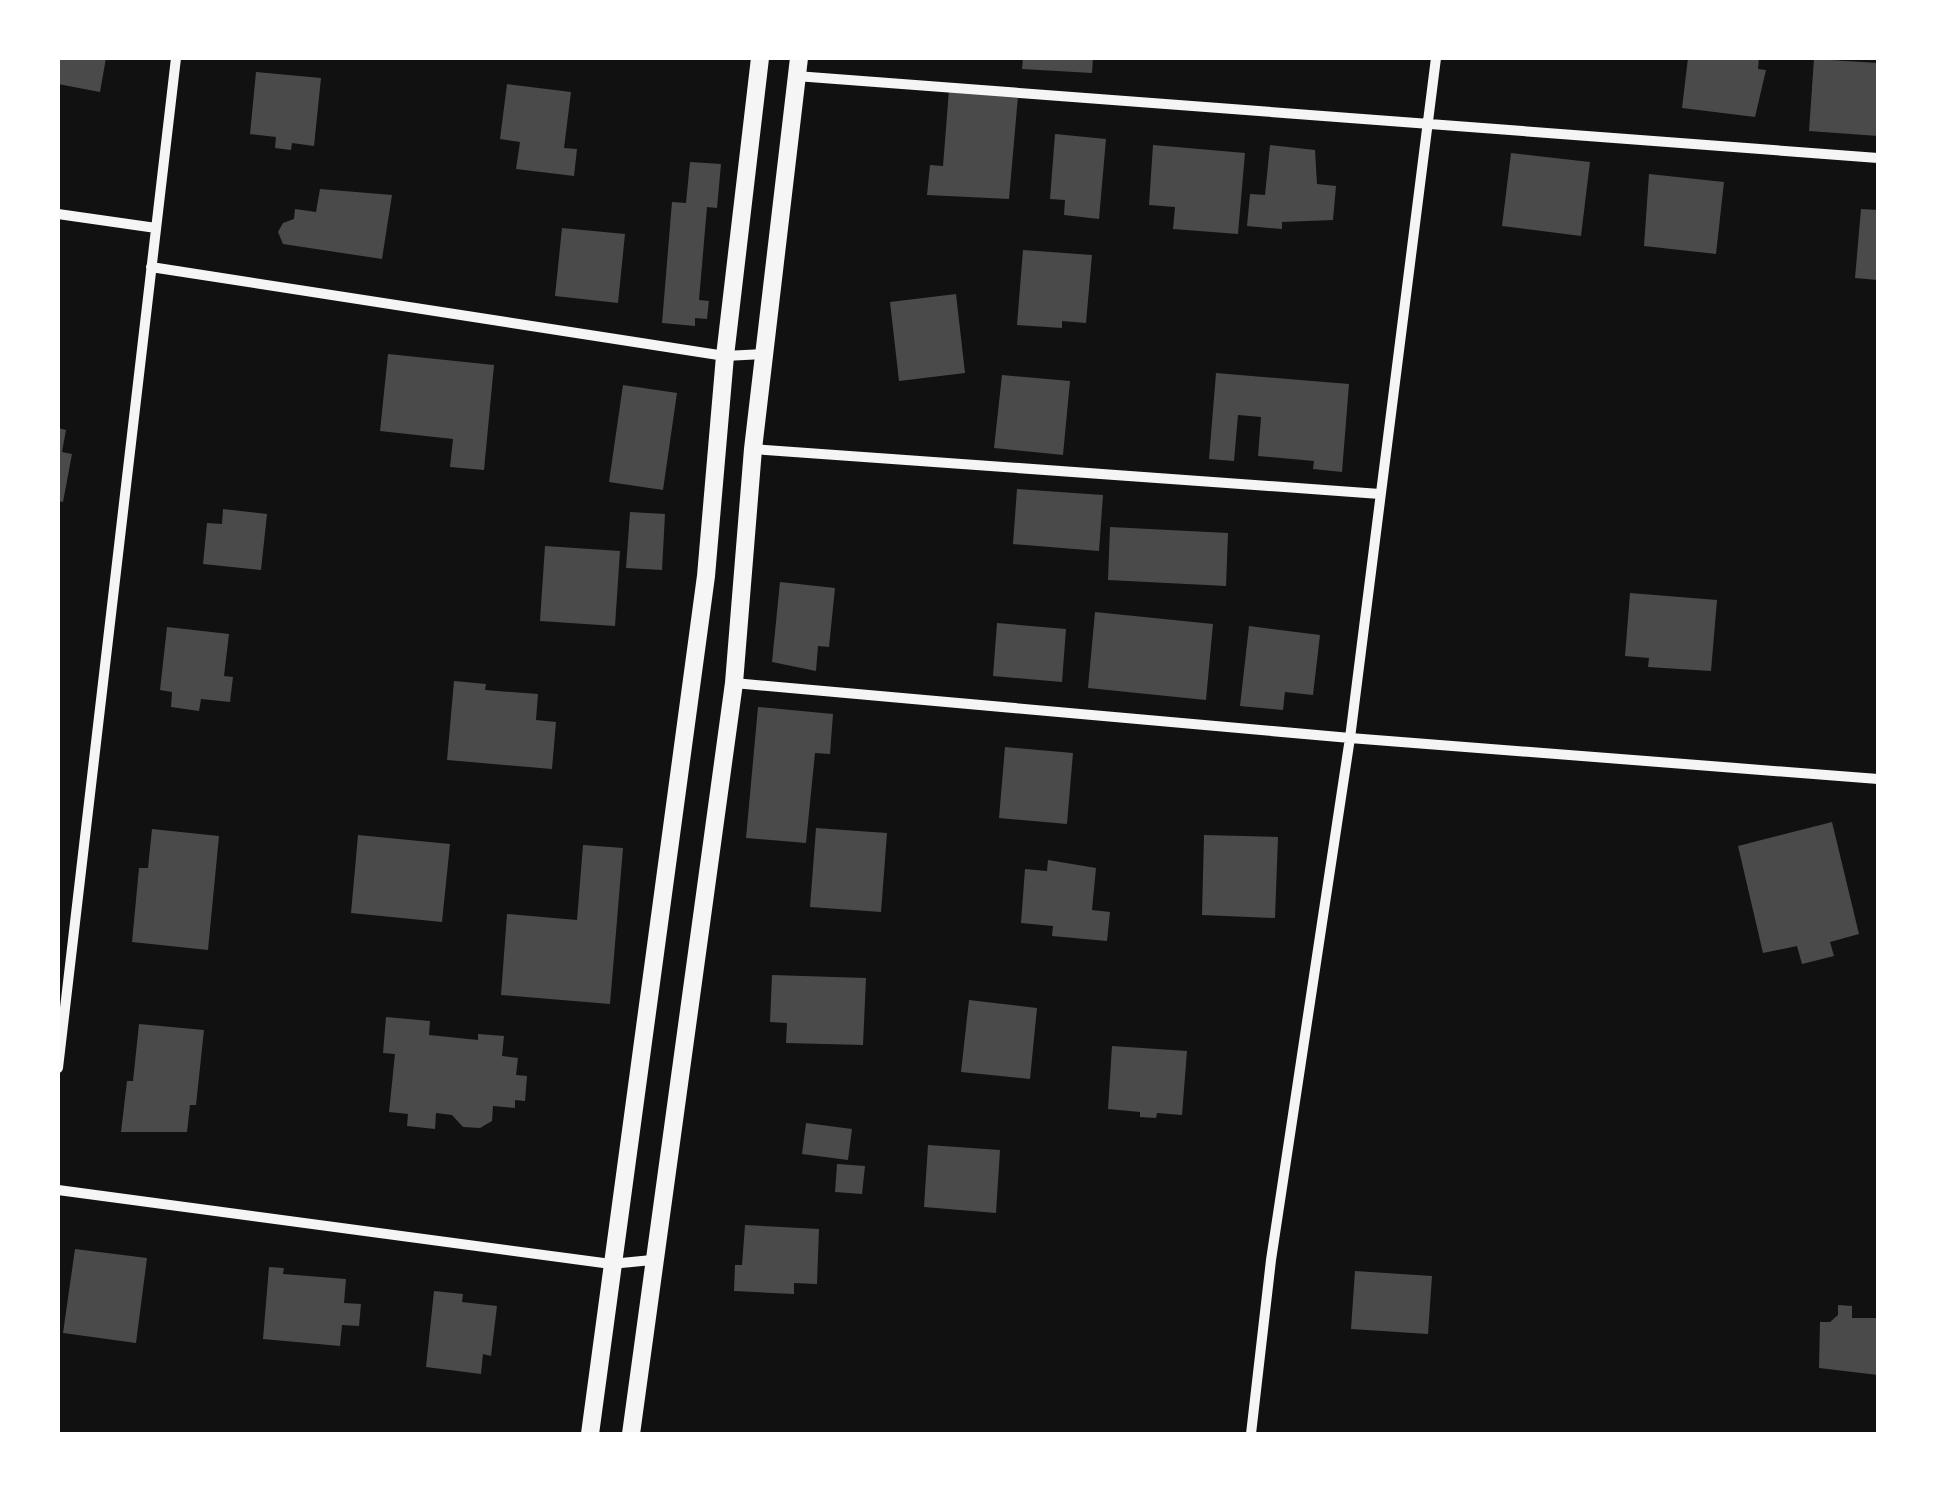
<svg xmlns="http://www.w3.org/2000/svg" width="1936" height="1492" font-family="'Work Sans',sans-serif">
  <rect width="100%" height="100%" fill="#111"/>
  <path fill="#4a4a4a" d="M 58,58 L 106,58 L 100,92 L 58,84 Z
    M 1023,58 L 1093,58 L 1092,73 L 1022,69 Z
    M 1688,58 L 1759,58 L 1758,69 L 1766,70 L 1755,117 L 1682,108 Z
    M 1814,59 L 1878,63 L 1878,136 L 1809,131 Z
    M 256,72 L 321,78 L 314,146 L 292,143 L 291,150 L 275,148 L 276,137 L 250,134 Z
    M 507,84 L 571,92 L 564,148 L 577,149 L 574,176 L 516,169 L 520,142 L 500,139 Z
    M 949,90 L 1018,96 L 1009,199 L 927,195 L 930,165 L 943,166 Z
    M 1055,134 L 1106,139 L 1099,219 L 1064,215 L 1065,200 L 1050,199 Z
    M 1153,145 L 1245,153 L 1238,234 L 1173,229 L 1175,207 L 1149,205 Z
    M 1270,145 L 1315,150 L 1317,184 L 1336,186 L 1333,220 L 1282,222 L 1282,229 L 1247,226 L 1250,194 L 1265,195 Z
    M 1511,153 L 1590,162 L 1581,236 L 1502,226 Z
    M 690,162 L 721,164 L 717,208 L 707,207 L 699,300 L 709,301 L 707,319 L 695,318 L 695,326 L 662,323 L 672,202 L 686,203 Z
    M 1649,174 L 1724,182 L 1716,254 L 1644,246 Z
    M 320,189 L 392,195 L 382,259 L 283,244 L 278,232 L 283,223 L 294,219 L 295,209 L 316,212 Z
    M 1861,209 L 1878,210 L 1878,280 L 1855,278 Z
    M 562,228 L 625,234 L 618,303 L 555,296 Z
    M 1023,250 L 1092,255 L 1086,323 L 1062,321 L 1062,328 L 1017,325 Z
    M 956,294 L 965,373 L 899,381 L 890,302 Z
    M 388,354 L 494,365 L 484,470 L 450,467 L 453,439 L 380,431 Z
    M 1216,373 L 1349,384 L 1342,472 L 1313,469 L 1314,461 L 1258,456 L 1261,417 L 1238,415 L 1234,461 L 1209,459 Z
    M 1002,375 L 1070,381 L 1063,455 L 994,448 Z
    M 623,385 L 677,393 L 663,490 L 609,482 Z
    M 58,428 L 66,430 L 62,452 L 72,454 L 63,502 L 58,501 Z
    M 1017,489 L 1103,495 L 1099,551 L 1013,544 Z
    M 223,509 L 267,514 L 261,570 L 203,564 L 207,523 L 222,524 Z
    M 630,512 L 665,514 L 662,570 L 626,568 Z
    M 1110,527 L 1228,533 L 1226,586 L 1108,580 Z
    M 545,546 L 620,551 L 615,626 L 540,621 Z
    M 780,582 L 835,588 L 829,647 L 818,646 L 816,671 L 772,662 Z
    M 1630,593 L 1717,600 L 1711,671 L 1648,667 L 1649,658 L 1625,656 Z
    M 1095,612 L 1213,624 L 1206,700 L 1088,688 Z
    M 997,623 L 1066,629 L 1062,682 L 993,676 Z
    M 1249,626 L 1320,635 L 1313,695 L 1285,692 L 1283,710 L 1240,706 Z
    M 167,627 L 229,634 L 224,676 L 233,677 L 230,702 L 201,699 L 199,711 L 171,707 L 172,692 L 160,690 Z
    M 454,681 L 486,684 L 485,690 L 538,694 L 536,720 L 556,722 L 552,769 L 447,760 Z
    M 758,707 L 833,714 L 830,754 L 815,753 L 806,843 L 746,838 Z
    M 1005,747 L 1073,753 L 1067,824 L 999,818 Z
    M 1832,822 L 1859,934 L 1830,942 L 1834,956 L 1802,964 L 1797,946 L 1763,953 L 1738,846 Z
    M 816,828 L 887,833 L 881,912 L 810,907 Z
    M 152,829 L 219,836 L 208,950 L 132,942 L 139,868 L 148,868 Z
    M 358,835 L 450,844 L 442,922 L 351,913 Z
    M 1204,835 L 1278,837 L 1275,918 L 1202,915 Z
    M 583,845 L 623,848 L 610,1004 L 501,995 L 507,914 L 577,920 Z
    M 1048,860 L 1096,868 L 1092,910 L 1110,912 L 1107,941 L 1052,936 L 1053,926 L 1021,923 L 1025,869 L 1047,871 Z
    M 772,975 L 866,978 L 863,1045 L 786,1043 L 787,1023 L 770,1022 Z
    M 969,1000 L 1037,1008 L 1030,1079 L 961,1072 Z
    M 386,1017 L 430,1021 L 429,1035 L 478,1040 L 478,1034 L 504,1036 L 502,1056 L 518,1058 L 516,1075 L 527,1076 L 525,1101 L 515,1100 L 515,1108 L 493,1106 L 492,1121 L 480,1128 L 463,1127 L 452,1115 L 436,1113 L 435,1129 L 407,1126 L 408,1114 L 389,1112 L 395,1054 L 383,1053 Z
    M 139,1024 L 204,1030 L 196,1105 L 190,1105 L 187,1132 L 121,1132 L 127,1081 L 133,1081 Z
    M 1112,1046 L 1187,1051 L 1182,1115 L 1157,1113 L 1156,1118 L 1140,1117 L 1140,1112 L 1108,1109 Z
    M 806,1123 L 852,1129 L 848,1160 L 802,1154 Z
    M 928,1145 L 1000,1150 L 996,1213 L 924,1207 Z
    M 837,1164 L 865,1166 L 862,1194 L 835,1192 Z
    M 745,1225 L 819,1229 L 817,1284 L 794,1283 L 794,1294 L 734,1291 L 735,1265 L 742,1265 Z
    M 75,1249 L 147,1258 L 136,1343 L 63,1333 Z
    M 269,1267 L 284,1268 L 283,1274 L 346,1279 L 344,1303 L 361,1304 L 359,1326 L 342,1325 L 340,1346 L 263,1339 Z
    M 1355,1271 L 1432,1276 L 1428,1334 L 1351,1329 Z
    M 434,1291 L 463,1294 L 462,1302 L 497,1306 L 491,1356 L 483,1354 L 481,1374 L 426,1367 Z
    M 1838,1305 L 1852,1306 L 1852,1318 L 1878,1318 L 1878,1375 L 1819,1368 L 1820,1322 L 1830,1322 L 1838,1315 Z"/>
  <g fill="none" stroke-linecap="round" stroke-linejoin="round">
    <path stroke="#f5f5f5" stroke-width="10" d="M 796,76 L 1878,158
      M 58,214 L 156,228
      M 151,267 L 725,356 L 765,354
      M 753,449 L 1380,494
      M 734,683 L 1350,738 L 1878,779
      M 58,1068 L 176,58
      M 58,1190 L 611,1264 L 652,1260
      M 1251,1434 L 1271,1260 L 1350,738 L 1436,58"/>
    <path stroke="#f5f5f5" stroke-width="18" d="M 590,1434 L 706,576 L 725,356 L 760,58
      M 631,1434 L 734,683 L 753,449 L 799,58"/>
  </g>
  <rect width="1936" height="1492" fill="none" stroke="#ffffff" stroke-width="120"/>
</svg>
